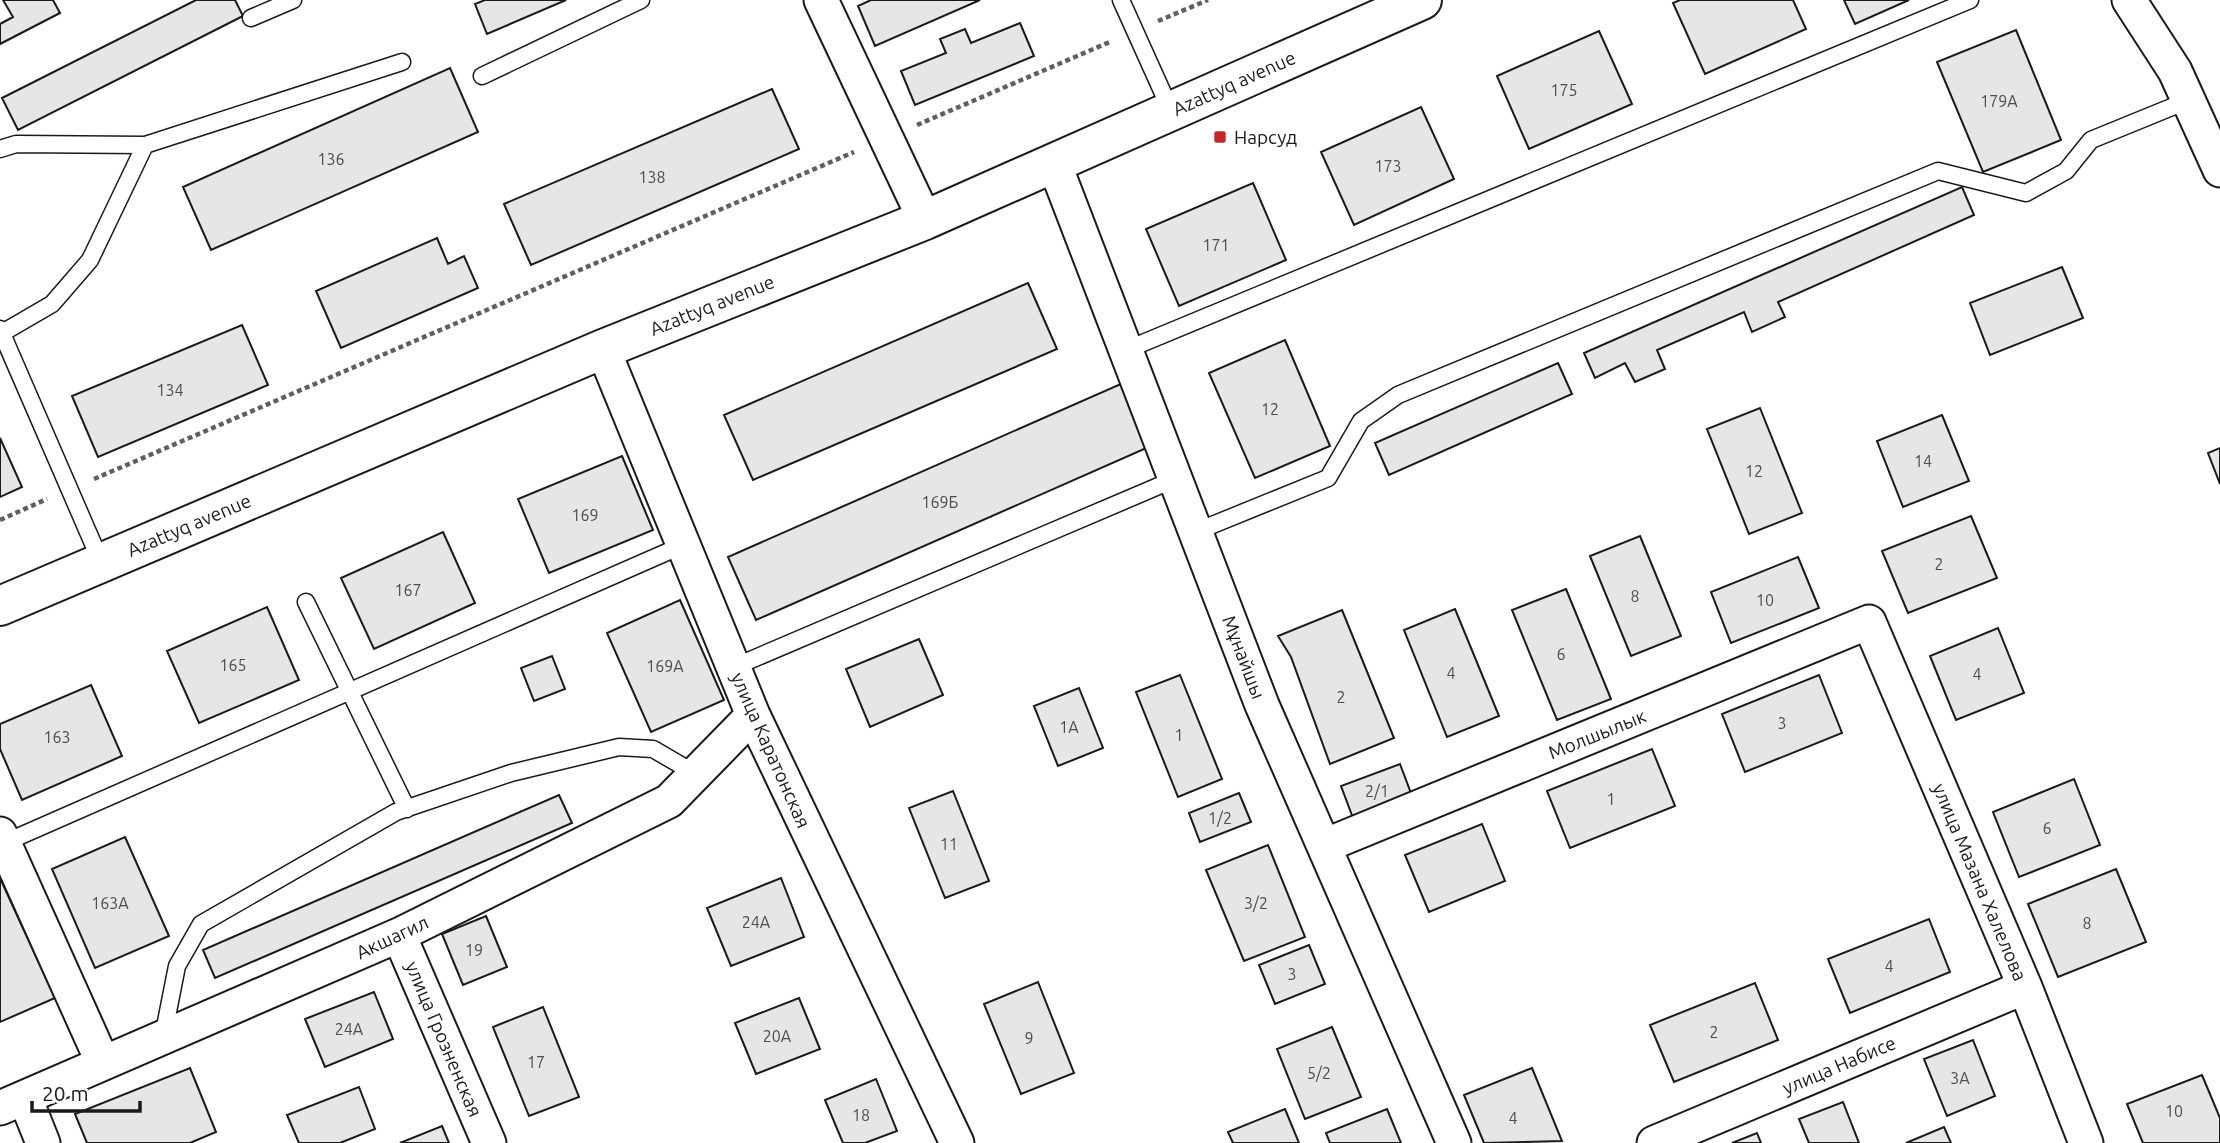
<svg xmlns="http://www.w3.org/2000/svg" width="2220" height="1143" font-family="Ubuntu,sans-serif">
  <rect width="100%" height="100%" fill="#fff"/>
  <path fill="#e6e6e6" stroke="#1a1a1a" stroke-width="2" d="M 3,0 L 53,0 L 60,13 L 0,44 L 0,24 L 13,17 Z
    M 196,0 L 235,0 L 243,16 L 18,130 L 2,98 Z
    M 485,0 L 566,0 L 487,34 L 475,4 Z
    M 871,0 L 980,0 L 875,46 L 858,6 Z
    M 1680,0 L 1793,0 L 1806,29 L 1705,74 L 1673,3 Z
    M 1844,0 L 1909,0 L 1855,24 Z
    M 1020,23 L 1034,56 L 915,105 L 901,71 L 946,53 L 940,39 L 965,29 L 971,43 Z
    M 2016,30 L 2061,140 L 1983,172 L 1937,62 Z
    M 1599,31 L 1632,104 L 1529,149 L 1497,76 Z
    M 450,68 L 478,132 L 211,250 L 183,187 Z
    M 772,89 L 799,149 L 531,265 L 504,204 Z
    M 1421,107 L 1454,179 L 1354,225 L 1321,152 Z
    M 1253,183 L 1286,260 L 1179,306 L 1146,229 Z
    M 1962,187 L 1974,215 L 1778,302 L 1785,317 L 1752,332 L 1744,312 L 1657,350 L 1665,369 L 1635,382 L 1625,363 L 1595,378 L 1584,353 Z
    M 437,238 L 448,264 L 464,256 L 478,288 L 341,348 L 316,291 Z
    M 2062,267 L 2083,318 L 1990,355 L 1970,303 Z
    M 1028,283 L 1057,349 L 753,480 L 724,415 Z
    M 242,325 L 268,385 L 98,457 L 72,396 Z
    M 1285,340 L 1330,446 L 1255,478 L 1209,373 Z
    M 1558,363 L 1572,394 L 1389,475 L 1375,443 Z
    M 1123,383 L 1151,446 L 756,620 L 728,557 Z
    M 1760,408 L 1802,513 L 1749,534 L 1707,429 Z
    M 1942,415 L 1969,481 L 1903,507 L 1877,441 Z
    M 0,438 L 22,487 L 0,497 Z
    M 2220,448 L 2220,484 L 2208,453 Z
    M 622,456 L 653,530 L 549,573 L 518,499 Z
    M 1971,516 L 1997,578 L 1908,613 L 1882,551 Z
    M 443,532 L 475,603 L 374,649 L 341,578 Z
    M 1640,536 L 1681,636 L 1631,656 L 1590,556 Z
    M 1798,557 L 1819,608 L 1731,643 L 1711,592 Z
    M 1566,589 L 1611,699 L 1557,720 L 1512,610 Z
    M 680,600 L 724,700 L 651,732 L 607,633 Z
    M 267,607 L 299,680 L 199,723 L 167,651 Z
    M 1455,609 L 1499,716 L 1447,737 L 1404,630 Z
    M 1342,610 L 1394,738 L 1330,764 L 1291,657 L 1278,636 Z
    M 1998,628 L 2024,693 L 1956,720 L 1930,656 Z
    M 919,639 L 943,695 L 870,727 L 846,669 Z
    M 552,656 L 565,689 L 534,701 L 521,668 Z
    M 1180,675 L 1222,779 L 1178,797 L 1136,692 Z
    M 1819,675 L 1842,733 L 1745,772 L 1722,714 Z
    M 91,685 L 122,756 L 22,800 L 0,749 L 0,724 Z
    M 1079,688 L 1103,748 L 1058,766 L 1034,706 Z
    M 1652,749 L 1675,806 L 1570,848 L 1547,791 Z
    M 1400,764 L 1412,796 L 1353,818 L 1341,786 Z
    M 2074,779 L 2100,845 L 2019,877 L 1993,812 Z
    M 953,791 L 989,881 L 945,898 L 909,808 Z
    M 1239,793 L 1251,822 L 1200,842 L 1189,813 Z
    M 559,795 L 572,823 L 215,978 L 203,950 Z
    M 1482,824 L 1505,881 L 1429,912 L 1405,855 Z
    M 125,837 L 169,936 L 95,968 L 52,869 Z
    M 1268,845 L 1305,937 L 1244,961 L 1206,870 Z
    M 2116,869 L 2146,942 L 2058,977 L 2028,904 Z
    M 0,878 L 55,998 L 0,1022 Z
    M 781,878 L 804,937 L 731,966 L 707,908 Z
    M 486,916 L 507,967 L 463,985 L 442,934 Z
    M 1929,919 L 1950,972 L 1850,1013 L 1828,959 Z
    M 1309,945 L 1325,984 L 1275,1004 L 1259,965 Z
    M 1038,982 L 1074,1073 L 1021,1094 L 984,1004 Z
    M 1755,983 L 1778,1040 L 1674,1082 L 1650,1025 Z
    M 374,992 L 393,1039 L 325,1067 L 305,1019 Z
    M 799,998 L 820,1049 L 756,1074 L 735,1023 Z
    M 543,1007 L 579,1097 L 529,1116 L 493,1027 Z
    M 1332,1027 L 1361,1097 L 1305,1119 L 1277,1049 Z
    M 1973,1040 L 1995,1096 L 1947,1116 L 1924,1059 Z
    M 190,1068 L 216,1132 L 190,1143 L 87,1143 L 75,1114 Z
    M 1532,1068 L 1562,1141 L 1484,1143 L 1464,1095 Z
    M 2202,1075 L 2220,1118 L 2220,1143 L 2143,1143 L 2127,1104 Z
    M 876,1079 L 897,1131 L 865,1143 L 843,1143 L 825,1100 Z
    M 359,1087 L 375,1129 L 340,1143 L 299,1143 L 287,1115 Z
    M 1843,1102 L 1859,1143 L 1809,1143 L 1799,1119 Z
    M 1285,1109 L 1299,1143 L 1233,1143 L 1228,1132 Z
    M 1387,1109 L 1401,1143 L 1330,1143 L 1326,1133 Z
    M 442,1126 L 449,1143 L 400,1143 Z
    M 1944,1127 L 1951,1143 L 1906,1143 Z
    M 1757,1133 L 1761,1143 L 1732,1143 Z"/>
  <g fill="none" stroke-linecap="round" stroke-linejoin="round">
    <defs>
      <path id="service" d="M 1121,0 L 1171,111
        M 251,18 L 293,0
        M 482,76 L 641,0
        M 0,149 L 16,144 L 145,145 L 402,62
        M 0,329 L 101,562
        M 2,333 L 52,304 L 90,260 L 145,145
        M 1126,350 L 1970,0
        M 1195,532 L 1328,478 L 1361,421 L 1398,395 L 1938,171 L 2026,193 L 2066,171 L 2091,140 L 2189,100
        M 306,602 L 407,809
        M 734,667 L 1175,479
        M 4,843 L 683,545
        M 163,1037 L 177,966 L 201,924 L 396,812 L 511,773 L 619,747 L 653,749 L 696,774"/>
      <path id="minor" d="M 821,0 L 925,220
        M 2129,0 L 2175,71 L 2220,170
        M 1054,163 L 1262,705 L 1454,1143
        M 603,349 L 753,715 L 957,1143
        M 0,834 L 103,1063
        M 1324,846 L 1869,622 L 2025,987 L 2086,1143
        M 399,935 L 489,1143
        M 25,1098 L 43,1143
        M 0,1108 L 399,935 L 669,801 L 753,715
        M 1654,1143 L 2025,987"/>
      <path id="primary" d="M 0,606 L 603,349 L 925,220 L 1422,0"/>
    </defs>
    <use href="#service" stroke="#1a1a1a" stroke-width="19"/>
    <use href="#minor" stroke="#1a1a1a" stroke-width="37"/>
    <use href="#primary" stroke="#1a1a1a" stroke-width="42"/>
    <path stroke="#5f5f5f" stroke-width="4.5" stroke-dasharray="5 3.5" stroke-linecap="butt" d="M 1158,21 L 1208,0
      M 917,125 L 1112,41
      M 94,479 L 854,152
      M 0,520 L 47,499"/>
    <use href="#service" stroke="#fff" stroke-width="16"/>
    <use href="#minor" stroke="#fff" stroke-width="33"/>
    <use href="#primary" stroke="#fff" stroke-width="38"/>
  </g>
  <rect fill="#c62828" stroke="#fff" stroke-width="2.5" x="1213" y="130" width="14" height="14" rx="3.5"/>
  <g text-anchor="middle" stroke-width="5" stroke-linejoin="round" paint-order="stroke">
    <g font-size="16" fill="#4d4d4d">
      <text x="1564" y="96">175</text>
      <text x="1999" y="107">179А</text>
      <text x="331" y="165">136</text>
      <text x="1388" y="172">173</text>
      <text x="652" y="183">138</text>
      <text x="1216" y="251">171</text>
      <text x="170" y="396">134</text>
      <text x="1270" y="415">12</text>
      <text x="1923" y="467">14</text>
      <text x="1754" y="477">12</text>
      <text x="940" y="508">169Б</text>
      <text x="585" y="521">169</text>
      <text x="1939" y="570">2</text>
      <text x="408" y="596">167</text>
      <text x="1635" y="602">8</text>
      <text x="1765" y="606">10</text>
      <text x="1561" y="660">6</text>
      <text x="233" y="671">165</text>
      <text x="665" y="672">169А</text>
      <text x="1451" y="679">4</text>
      <text x="1977" y="680">4</text>
      <text x="1341" y="703">2</text>
      <text x="1782" y="729">3</text>
      <text x="1069" y="733">1А</text>
      <text x="1179" y="741">1</text>
      <text x="57" y="743">163</text>
      <text x="1377" y="797">2/1</text>
      <text x="1611" y="805">1</text>
      <text x="1220" y="824">1/2</text>
      <text x="2047" y="834">6</text>
      <text x="949" y="850">11</text>
      <text x="110" y="909">163А</text>
      <text x="1256" y="909">3/2</text>
      <text x="756" y="928">24А</text>
      <text x="2087" y="929">8</text>
      <text x="474" y="956">19</text>
      <text x="1889" y="972">4</text>
      <text x="1292" y="980">3</text>
      <text x="349" y="1035">24А</text>
      <text x="1714" y="1038">2</text>
      <text x="777" y="1042">20А</text>
      <text x="1029" y="1044">9</text>
      <text x="536" y="1068">17</text>
      <text x="1319" y="1079">5/2</text>
      <text x="1960" y="1084">3А</text>
      <text x="2174" y="1117">10</text>
      <text x="861" y="1121">18</text>
      <text x="1513" y="1124">4</text>
    </g>
    <g font-size="19" fill="#1a1a1a" stroke="#fff">
      <text transform="translate(1234 83) rotate(-24)" y="7">Azattyq avenue</text>
      <text transform="translate(712 305) rotate(-22)" y="7">Azattyq avenue</text>
      <text transform="translate(189 525) rotate(-23)" y="7">Azattyq avenue</text>
      <text transform="translate(1244 657) rotate(69)" y="7">Мұнайшы</text>
      <text transform="translate(1597 734) rotate(-22)" y="7">Молшылык</text>
      <text transform="translate(771 750) rotate(66)" y="7">улица Каратонская</text>
      <text transform="translate(1980 882) rotate(67)" y="7">улица Мазана Халелова</text>
      <text transform="translate(392 937) rotate(-25)" y="7">Акшагил</text>
      <text transform="translate(444 1039) rotate(67)" y="7">улица Грозненская</text>
      <text transform="translate(1839 1065) rotate(-23)" y="7">улица Набисе</text>
    </g>
    <g font-size="19" fill="#1a1a1a" stroke="#fff" text-anchor="start">
      <text x="1234" y="144">Нарсуд</text>
    </g>
  </g>
  <path d="M32 1101v10h108v-10" fill="none" stroke="#1a1a1a" stroke-width="3.5"/>
  <text x="42" y="1101" font-size="21" fill="#1a1a1a" stroke="#ffffff" stroke-width="5" paint-order="stroke">20 m</text>
</svg>
